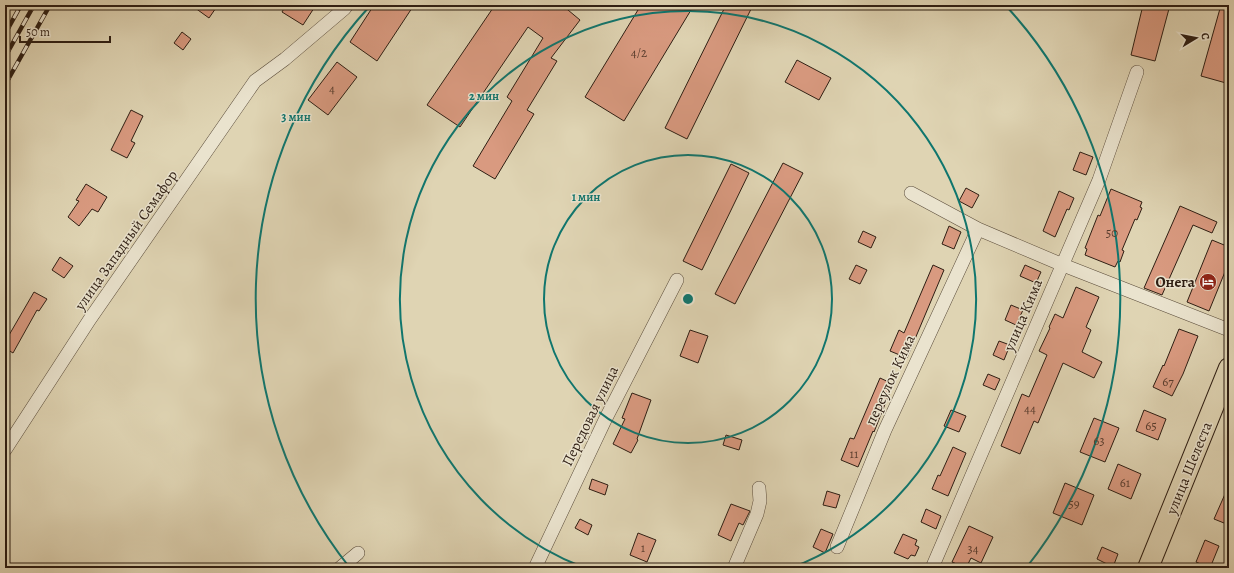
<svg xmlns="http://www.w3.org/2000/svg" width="1234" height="573" font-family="Alegreya,serif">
  <rect width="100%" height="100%" fill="#dfd4b3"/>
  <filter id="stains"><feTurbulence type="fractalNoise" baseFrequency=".005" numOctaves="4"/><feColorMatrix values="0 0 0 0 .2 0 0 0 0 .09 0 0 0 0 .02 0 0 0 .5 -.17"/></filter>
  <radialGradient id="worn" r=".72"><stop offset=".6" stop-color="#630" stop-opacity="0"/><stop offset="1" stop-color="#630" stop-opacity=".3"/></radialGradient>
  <path fill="#d99a80" stroke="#2e1e13" d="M 191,5 L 218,5 L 209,18 Z
    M 286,5 L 316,5 L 303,25 L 282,12 Z
    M 374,5 L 414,5 L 377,61 L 350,42 Z
    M 495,5 L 562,5 L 580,20 L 551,58 L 557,61 L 527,110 L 534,114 L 495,179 L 473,166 L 512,101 L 507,97 L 543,38 L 528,27 L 460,127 L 427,105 Z
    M 641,5 L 694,5 L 624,121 L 585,97 Z
    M 726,5 L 753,5 L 687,139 L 665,128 Z
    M 1143,5 L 1170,5 L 1155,61 L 1131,55 Z
    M 1221,5 L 1229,5 L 1229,74 L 1226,83 L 1201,76 Z
    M 182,32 L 191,39 L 183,50 L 174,43 Z
    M 797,60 L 831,78 L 819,100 L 785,82 Z
    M 337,62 L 357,77 L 328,115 L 308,100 Z
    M 131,110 L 143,116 L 131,141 L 135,143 L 127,158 L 111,150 Z
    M 1080,152 L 1093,157 L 1086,175 L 1073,170 Z
    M 783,163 L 803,173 L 735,304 L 715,294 Z
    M 731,164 L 749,173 L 702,270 L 683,261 Z
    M 86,184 L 107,197 L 98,212 L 92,209 L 79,226 L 68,217 L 79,201 L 76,200 Z
    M 966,188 L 979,195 L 972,208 L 959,201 Z
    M 1111,189 L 1142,202 L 1140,207 L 1142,208 L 1137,220 L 1135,219 L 1122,250 L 1124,251 L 1120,262 L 1118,261 L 1115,267 L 1085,255 L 1087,249 L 1085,248 L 1098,215 L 1100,216 Z
    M 1059,191 L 1074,198 L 1069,210 L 1067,209 L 1055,237 L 1043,231 Z
    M 1180,206 L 1217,222 L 1212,233 L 1193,225 L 1162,295 L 1144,288 Z
    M 949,226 L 961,232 L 954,249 L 942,244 Z
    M 863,231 L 876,237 L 871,248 L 858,242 Z
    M 1212,240 L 1229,247 L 1229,262 L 1209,311 L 1187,302 Z
    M 60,257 L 73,266 L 64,278 L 52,270 Z
    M 856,265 L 867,270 L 860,284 L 849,279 Z
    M 933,265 L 944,270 L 907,358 L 890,351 L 899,330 L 904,333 Z
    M 1025,265 L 1041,272 L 1036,283 L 1020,276 Z
    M 1076,287 L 1099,297 L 1086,327 L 1091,330 L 1082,352 L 1102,362 L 1094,378 L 1063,363 L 1038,423 L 1034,421 L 1020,454 L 1001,446 L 1022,394 L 1029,397 L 1047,355 L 1039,351 L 1050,328 L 1049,327 L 1055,314 L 1063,318 Z
    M 34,292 L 47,299 L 39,311 L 37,310 L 13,353 L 5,348 L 5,342 Z
    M 1011,305 L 1023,310 L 1016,325 L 1005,320 Z
    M 1179,329 L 1198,336 L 1183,374 L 1172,396 L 1153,387 L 1163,365 L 1164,366 Z
    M 690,330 L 708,336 L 698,363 L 680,356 Z
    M 999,341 L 1010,345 L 1004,360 L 993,355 Z
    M 988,374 L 1000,379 L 995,390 L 983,385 Z
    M 880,378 L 893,384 L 874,432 L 873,431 L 858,467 L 841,460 L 850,438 L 854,439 Z
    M 632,393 L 651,400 L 637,439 L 638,440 L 631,453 L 613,444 L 625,419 L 622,418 Z
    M 951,410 L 966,416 L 959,432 L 944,426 Z
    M 1144,410 L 1166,419 L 1158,440 L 1136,431 Z
    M 1094,418 L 1119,428 L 1105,462 L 1080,452 Z
    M 726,435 L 742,440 L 739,450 L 723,445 Z
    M 953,447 L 966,453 L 948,496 L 932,489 L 938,475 L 940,476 Z
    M 1118,464 L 1141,474 L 1131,499 L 1108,489 Z
    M 592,479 L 608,485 L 605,495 L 589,489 Z
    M 1065,483 L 1094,495 L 1082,525 L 1053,513 Z
    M 1229,485 L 1229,525 L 1214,519 Z
    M 827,491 L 840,495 L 836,508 L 823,505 Z
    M 731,504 L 750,511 L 743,525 L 739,523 L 731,541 L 718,535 Z
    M 926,509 L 941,516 L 936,529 L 921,522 Z
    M 580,519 L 592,525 L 588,535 L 575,528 Z
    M 969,526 L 993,537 L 981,563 L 971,558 L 966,568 L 952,562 Z
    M 821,529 L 833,534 L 825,553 L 813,547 Z
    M 638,533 L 656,540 L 647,562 L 630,555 Z
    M 903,534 L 917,540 L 915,545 L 919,547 L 915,556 L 911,555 L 908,559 L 894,553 Z
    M 1205,540 L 1219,546 L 1210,568 L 1196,562 Z
    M 1102,547 L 1118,554 L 1113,567 L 1097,559 Z"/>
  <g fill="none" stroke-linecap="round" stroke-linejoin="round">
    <defs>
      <path id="street" d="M 911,193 L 978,229 L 1063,265 L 1229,330
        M 5,450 L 90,319 L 255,81 L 285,59 L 344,9 L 347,5
        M 837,547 L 885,430 L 978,229
        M 340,568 L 358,553
        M 535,568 L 605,420 L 677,280
        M 734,568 L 757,514 L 760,501 L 759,488
        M 932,568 L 1099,180 L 1137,72"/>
      <path id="primary" d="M 1148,568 L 1229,368"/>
    </defs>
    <use href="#street" stroke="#5a4c3b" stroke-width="14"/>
    <use href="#primary" stroke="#2e1e13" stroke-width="22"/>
    <use href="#street" stroke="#eae3ce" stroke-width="13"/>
    <use href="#primary" stroke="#dfd4b3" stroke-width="20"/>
    <defs>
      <path id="rail" d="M 5,34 L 21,5
        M 5,57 L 34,5
        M 5,85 L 50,5"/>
    </defs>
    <use href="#rail" stroke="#2e1e13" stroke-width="4.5"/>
    <use href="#rail" stroke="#eae3ce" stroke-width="3" stroke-dasharray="9" stroke-linecap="butt"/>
  </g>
  <g fill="none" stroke="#0f766e" stroke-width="2">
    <circle cx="688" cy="299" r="144"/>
    <path d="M585 568A288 288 0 1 1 791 568"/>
    <path d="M350 568A432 432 0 0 1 369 7M1007 7A432 432 0 0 1 1026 568"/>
  </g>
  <defs>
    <symbol id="hotel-disc" viewBox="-11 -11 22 22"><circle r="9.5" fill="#8f2418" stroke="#eae3ce"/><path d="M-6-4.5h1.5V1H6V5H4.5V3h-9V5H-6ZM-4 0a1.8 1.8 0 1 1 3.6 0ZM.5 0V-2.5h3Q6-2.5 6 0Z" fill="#fff"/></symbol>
  </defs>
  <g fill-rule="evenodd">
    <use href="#hotel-disc" x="1198" y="272" width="20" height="20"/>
  </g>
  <g text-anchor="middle" stroke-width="3" stroke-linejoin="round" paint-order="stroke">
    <g font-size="13" fill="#593d2e">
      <text x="639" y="57">4/2</text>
      <text x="332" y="93">4</text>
      <text x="1112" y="237">50</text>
      <text x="1168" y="386">67</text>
      <text x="1030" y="413">44</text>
      <text x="1151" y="430">65</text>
      <text x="1099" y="445">63</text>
      <text x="854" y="458">11</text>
      <text x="1125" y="487">61</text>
      <text x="1074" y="508">59</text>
      <text x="643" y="552">1</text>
      <text x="973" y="553">34</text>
    </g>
    <g font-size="15" fill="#2e1e13" stroke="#eae3ce">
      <text transform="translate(126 240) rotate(-55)" y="5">улица Западный Семафор</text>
      <text transform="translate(1023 315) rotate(-67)" y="5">улица Кима</text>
      <text transform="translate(890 380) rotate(-65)" y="5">переулок Кима</text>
      <text transform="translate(590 416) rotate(-64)" y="5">Передовая улица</text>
      <text transform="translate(1189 468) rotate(-68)" y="5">улица Шелеста</text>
    </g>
    <g font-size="15" font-weight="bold" fill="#2e1e13" stroke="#eae3ce" text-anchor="end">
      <text x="1195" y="287">Онега</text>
    </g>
  </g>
  <circle cx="688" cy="299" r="6" fill="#0f766e" stroke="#eae3ce" stroke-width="2"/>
  <g font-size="12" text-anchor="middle" font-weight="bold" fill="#0f766e" stroke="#eae3ce" stroke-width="3" stroke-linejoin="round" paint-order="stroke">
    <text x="484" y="100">2 мин</text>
    <text x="296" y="121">3 мин</text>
    <text x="586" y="201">1 мин</text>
  </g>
  <rect width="1234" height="573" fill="none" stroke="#dfd4b3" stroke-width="20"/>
  <rect x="6" y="6" width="1222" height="561" fill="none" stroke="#2e1e13" stroke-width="2"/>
  <rect x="10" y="10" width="1214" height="553" fill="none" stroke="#2e1e13"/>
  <g transform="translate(1196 38) rotate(80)" stroke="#eae3ce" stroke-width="3" paint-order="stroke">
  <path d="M0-3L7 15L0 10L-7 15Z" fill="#2e1e13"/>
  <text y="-6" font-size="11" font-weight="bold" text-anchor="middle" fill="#2e1e13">С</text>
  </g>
  <path d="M20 36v6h90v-6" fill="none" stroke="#2e1e13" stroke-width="2"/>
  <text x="26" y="36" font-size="12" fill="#2e1e13" stroke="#eae3ce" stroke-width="3" paint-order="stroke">50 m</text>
  <rect width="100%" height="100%" filter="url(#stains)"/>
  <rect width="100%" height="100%" fill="url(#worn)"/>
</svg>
